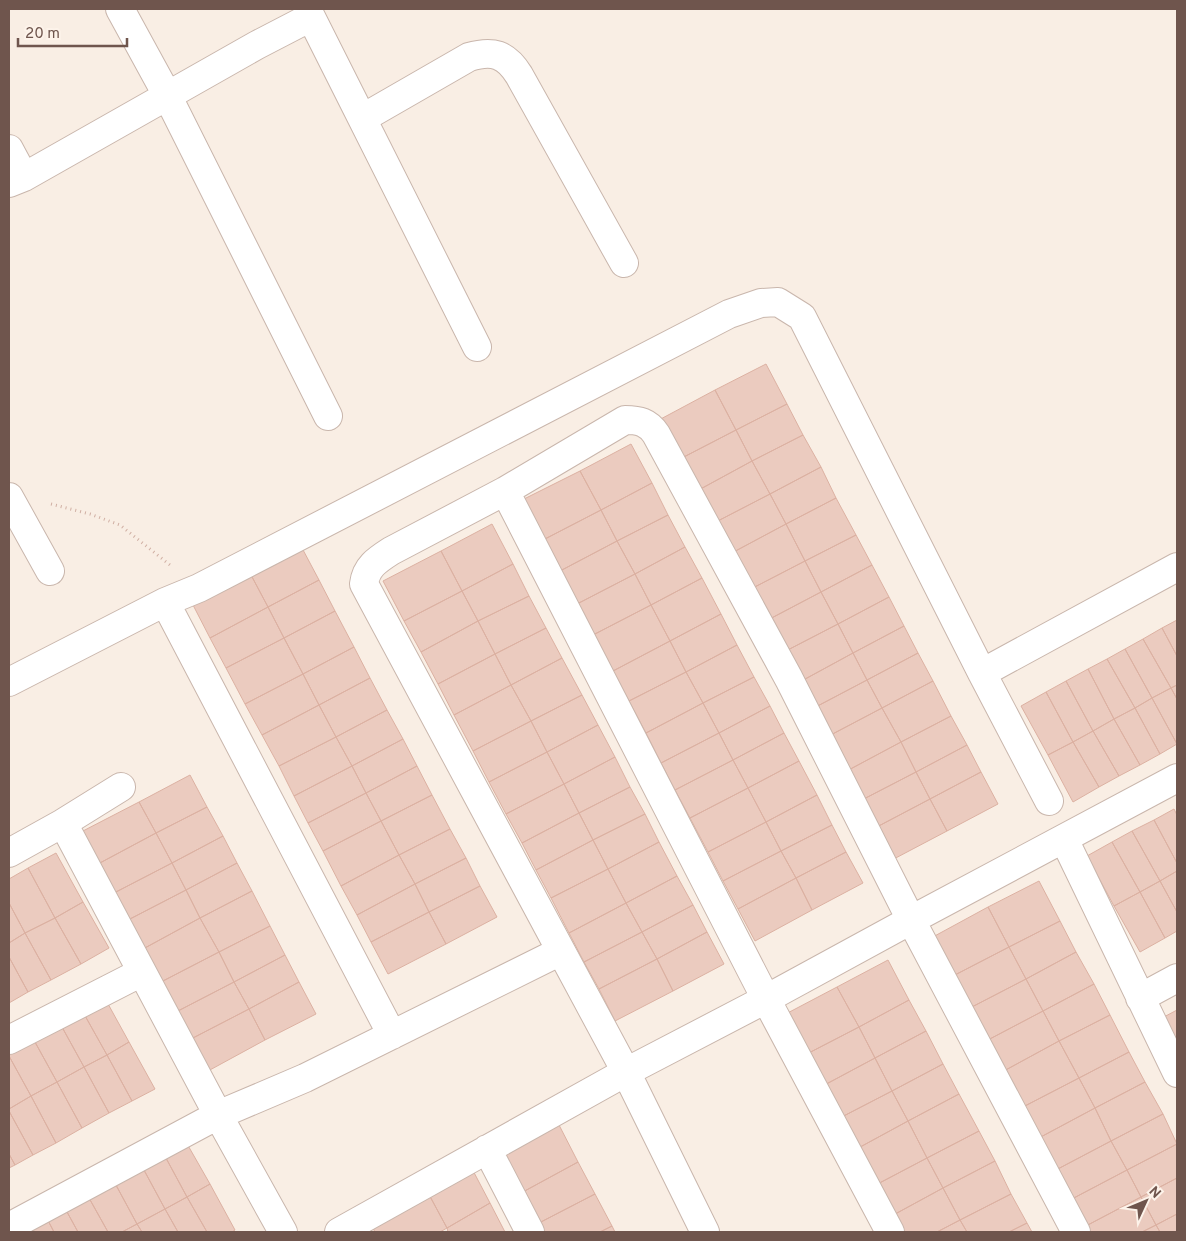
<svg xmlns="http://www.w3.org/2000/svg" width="1186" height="1241" font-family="Overpass,sans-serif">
  <rect width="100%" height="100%" fill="#f9eee4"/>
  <path fill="#ebcbbf" stroke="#dcb1a2" d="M 766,364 L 787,404 L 736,430 L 715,390 Z
    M 715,390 L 736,430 L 678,460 L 657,421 Z
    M 787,404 L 803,435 L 752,461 L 736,430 Z
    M 736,430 L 752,461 L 695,492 L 678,460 Z
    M 803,435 L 821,467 L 770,494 L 752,461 Z
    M 631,444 L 652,483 L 601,510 L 580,471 Z
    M 752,461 L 770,494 L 712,524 L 695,492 Z
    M 821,467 L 836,498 L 786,524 L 770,494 Z
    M 580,471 L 601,510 L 543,540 L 522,500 Z
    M 652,483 L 668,515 L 617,541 L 601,510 Z
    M 770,494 L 786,524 L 728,555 L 712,524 Z
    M 836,498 L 856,535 L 805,561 L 786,524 Z
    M 601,510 L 617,541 L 560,571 L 543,540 Z
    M 668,515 L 685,547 L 635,574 L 617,541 Z
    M 492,524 L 513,564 L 462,591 L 441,551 Z
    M 786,524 L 805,561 L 747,591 L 728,555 Z
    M 856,535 L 872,565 L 821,592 L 805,561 Z
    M 617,541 L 635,574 L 577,604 L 560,571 Z
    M 685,547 L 702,578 L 651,605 L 635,574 Z
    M 302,548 L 319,580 L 268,607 L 251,575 Z
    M 441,551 L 462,591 L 404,621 L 383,581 Z
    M 805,561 L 821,592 L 764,622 L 747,591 Z
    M 513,564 L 529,596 L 478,621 L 462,591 Z
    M 872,565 L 889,597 L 838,624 L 821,592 Z
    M 635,574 L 651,605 L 593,635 L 577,604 Z
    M 251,575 L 268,607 L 210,638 L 193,605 Z
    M 702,578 L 721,614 L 670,641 L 651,605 Z
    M 319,580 L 335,611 L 284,638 L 268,607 Z
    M 462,591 L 478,621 L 421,652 L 404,621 Z
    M 821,592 L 838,624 L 780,654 L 764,622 Z
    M 529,596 L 546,628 L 495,654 L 478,621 Z
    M 889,597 L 904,626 L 853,653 L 838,624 Z
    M 651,605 L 670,641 L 613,671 L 593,635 Z
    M 268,607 L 284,638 L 226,668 L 210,638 Z
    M 335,611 L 354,647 L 303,674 L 284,638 Z
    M 721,614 L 737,645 L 686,672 L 670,641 Z
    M 1177,620 L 1177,656 L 1162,628 Z
    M 478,621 L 495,654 L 438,684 L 421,652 Z
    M 838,624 L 853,653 L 796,684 L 780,654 Z
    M 904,626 L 918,653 L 867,680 L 853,653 Z
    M 546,628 L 562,658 L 511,685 L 495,654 Z
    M 1162,628 L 1177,656 L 1177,685 L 1171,688 L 1143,639 Z
    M 284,638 L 303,674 L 245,704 L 226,668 Z
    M 1143,639 L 1171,688 L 1152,698 L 1125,649 Z
    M 670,641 L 686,672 L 629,701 L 613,671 Z
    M 737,645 L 754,677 L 703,703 L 686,672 Z
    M 354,647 L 370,678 L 319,705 L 303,674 Z
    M 1125,649 L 1152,698 L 1135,708 L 1107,659 Z
    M 853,653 L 867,680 L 810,710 L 796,684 Z
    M 918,653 L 933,681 L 882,708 L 867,680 Z
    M 495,654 L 511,685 L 454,715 L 438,684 Z
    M 562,658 L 582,695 L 531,721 L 511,685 Z
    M 1107,659 L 1135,708 L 1114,719 L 1088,669 Z
    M 1088,669 L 1114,719 L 1093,731 L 1066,681 Z
    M 686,672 L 703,703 L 646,733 L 629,701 Z
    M 303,674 L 319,705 L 262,735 L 245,704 Z
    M 754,677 L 770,706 L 719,733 L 703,703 Z
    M 370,678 L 387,710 L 336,737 L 319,705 Z
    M 867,680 L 882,708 L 825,738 L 810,710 Z
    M 933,681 L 951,716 L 901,742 L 882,708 Z
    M 1066,681 L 1093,731 L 1073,742 L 1046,692 Z
    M 511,685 L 531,721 L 473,751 L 454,715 Z
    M 1177,685 L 1177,699 L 1171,688 Z
    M 1171,688 L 1177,699 L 1177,744 L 1152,698 Z
    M 1046,692 L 1073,742 L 1048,755 L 1021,706 Z
    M 582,695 L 598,725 L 547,752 L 531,721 Z
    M 1152,698 L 1177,744 L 1160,754 L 1135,708 Z
    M 703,703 L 719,733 L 661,763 L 646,733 Z
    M 319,705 L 336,737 L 279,766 L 262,735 Z
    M 770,706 L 784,733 L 733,760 L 719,733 Z
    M 882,708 L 901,742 L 843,773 L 825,738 Z
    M 1135,708 L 1160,754 L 1140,765 L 1114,719 Z
    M 387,710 L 403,739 L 352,766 L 336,737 Z
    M 951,716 L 967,745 L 916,772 L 901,742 Z
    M 1114,719 L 1140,765 L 1119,776 L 1093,731 Z
    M 531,721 L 547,752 L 489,782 L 473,751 Z
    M 598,725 L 615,757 L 564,784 L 547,752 Z
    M 1093,731 L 1119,776 L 1099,787 L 1073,742 Z
    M 719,733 L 733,760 L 675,790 L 661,763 Z
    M 784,733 L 799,761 L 748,788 L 733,760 Z
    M 336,737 L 352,766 L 294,796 L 279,766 Z
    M 403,739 L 417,766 L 366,793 L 352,766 Z
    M 901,742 L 916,772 L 858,802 L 843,773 Z
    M 1073,742 L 1099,787 L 1073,802 L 1048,755 Z
    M 967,745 L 981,772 L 930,799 L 916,772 Z
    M 547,752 L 564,784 L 506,814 L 489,782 Z
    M 615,757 L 630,787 L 579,813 L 564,784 Z
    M 733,760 L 748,788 L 690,818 L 675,790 Z
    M 799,761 L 817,795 L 766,822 L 748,788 Z
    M 352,766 L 366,793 L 308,823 L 294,796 Z
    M 417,766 L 432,795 L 381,821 L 366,793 Z
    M 916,772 L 930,799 L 873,829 L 858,802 Z
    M 981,772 L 998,804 L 947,831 L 930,799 Z
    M 190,775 L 207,807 L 156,833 L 139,802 Z
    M 564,784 L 579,813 L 522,843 L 506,814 Z
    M 630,787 L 645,814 L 593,840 L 579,813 Z
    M 748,788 L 766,822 L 708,852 L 690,818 Z
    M 366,793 L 381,821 L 323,851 L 308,823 Z
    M 432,795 L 450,829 L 399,855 L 381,821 Z
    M 817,795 L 832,825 L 781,851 L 766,822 Z
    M 930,799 L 947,831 L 890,861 L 873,829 Z
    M 139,802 L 156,833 L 98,864 L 81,832 Z
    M 207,807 L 223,836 L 172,863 L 156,833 Z
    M 1174,809 L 1177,815 L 1177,863 L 1154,820 Z
    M 579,813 L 593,840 L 536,870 L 522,843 Z
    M 645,814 L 659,842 L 608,869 L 593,840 Z
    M 1154,820 L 1177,863 L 1177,871 L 1160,881 L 1132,831 Z
    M 381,821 L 399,855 L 341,886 L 323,851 Z
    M 766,822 L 781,851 L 723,881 L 708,852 Z
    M 832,825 L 846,852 L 796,878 L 781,851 Z
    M 450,829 L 466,858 L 415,884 L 399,855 Z
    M 1132,831 L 1160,881 L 1140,892 L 1112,842 Z
    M 156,833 L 172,863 L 114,893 L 98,864 Z
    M 223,836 L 237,863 L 186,890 L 172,863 Z
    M 593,840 L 608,869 L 551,898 L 536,870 Z
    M 659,842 L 677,876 L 626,903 L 608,869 Z
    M 1112,842 L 1140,892 L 1114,906 L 1087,856 Z
    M 781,851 L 796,878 L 738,909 L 723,881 Z
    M 846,852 L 863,883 L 812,910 L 796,878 Z
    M 56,853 L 83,902 L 55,918 L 28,868 Z
    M 399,855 L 415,884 L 357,915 L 341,886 Z
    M 466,858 L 480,886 L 429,912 L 415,884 Z
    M 172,863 L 186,890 L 128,920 L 114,893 Z
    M 237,863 L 252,891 L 200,918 L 186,890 Z
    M 28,868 L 55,918 L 25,933 L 9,903 L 9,879 Z
    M 608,869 L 626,903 L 569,933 L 551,898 Z
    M 1177,871 L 1177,912 L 1160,881 Z
    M 677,876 L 693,905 L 642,932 L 626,903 Z
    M 796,878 L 812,910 L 755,941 L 738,909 Z
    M 1039,881 L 1060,921 L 1009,947 L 988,907 Z
    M 1160,881 L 1177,912 L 1177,931 L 1165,938 L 1140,892 Z
    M 415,884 L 429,912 L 371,942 L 357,915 Z
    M 480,886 L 497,917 L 446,944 L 429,912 Z
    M 186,890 L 200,918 L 143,949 L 128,920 Z
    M 252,891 L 270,926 L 219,952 L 200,918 Z
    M 1140,892 L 1165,938 L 1140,952 L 1114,906 Z
    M 83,902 L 109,948 L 81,964 L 55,918 Z
    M 9,903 L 25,933 L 9,943 Z
    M 626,903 L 642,932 L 584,962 L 569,933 Z
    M 693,905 L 707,932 L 657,959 L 642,932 Z
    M 988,907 L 1009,947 L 951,977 L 931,938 Z
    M 429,912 L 446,944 L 388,974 L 371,942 Z
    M 55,918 L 81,964 L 51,980 L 25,933 Z
    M 200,918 L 219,952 L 161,982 L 143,949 Z
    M 1060,921 L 1076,952 L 1026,979 L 1009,947 Z
    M 270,926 L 285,955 L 234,982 L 219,952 Z
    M 642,932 L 657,959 L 599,989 L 584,962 Z
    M 707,932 L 724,964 L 673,991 L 657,959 Z
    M 25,933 L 51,980 L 28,992 L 9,957 L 9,943 Z
    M 1009,947 L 1026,979 L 968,1009 L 951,977 Z
    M 219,952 L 234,982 L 176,1012 L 161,982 Z
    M 1076,952 L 1094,984 L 1043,1011 L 1026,979 Z
    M 285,955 L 299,982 L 249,1009 L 234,982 Z
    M 9,957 L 28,992 L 9,1003 Z
    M 657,959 L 673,991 L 615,1021 L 599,989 Z
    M 888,960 L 909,1000 L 859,1027 L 837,987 Z
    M 1026,979 L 1043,1011 L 986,1041 L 968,1009 Z
    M 234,982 L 249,1009 L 191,1039 L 176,1012 Z
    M 299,982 L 316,1014 L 265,1040 L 249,1009 Z
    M 1094,984 L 1110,1015 L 1059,1041 L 1043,1011 Z
    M 837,987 L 859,1027 L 801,1057 L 780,1017 Z
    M 102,993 L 129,1042 L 107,1055 L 79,1005 Z
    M 909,1000 L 926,1031 L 875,1058 L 859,1027 Z
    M 79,1005 L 107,1055 L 84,1067 L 57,1018 Z
    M 249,1009 L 265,1040 L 208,1071 L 191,1039 Z
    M 1177,1010 L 1177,1045 L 1162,1018 Z
    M 1043,1011 L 1059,1041 L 1002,1072 L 986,1041 Z
    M 1110,1015 L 1129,1052 L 1079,1078 L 1059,1041 Z
    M 57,1018 L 84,1067 L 57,1082 L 30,1033 Z
    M 859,1027 L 875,1058 L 817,1089 L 801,1057 Z
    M 926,1031 L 943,1064 L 892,1091 L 875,1058 Z
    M 30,1033 L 57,1082 L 31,1096 L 9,1056 L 9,1044 Z
    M 1059,1041 L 1079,1078 L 1021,1108 L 1002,1072 Z
    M 129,1042 L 155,1089 L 132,1101 L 107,1055 Z
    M 1129,1052 L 1145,1082 L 1095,1108 L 1079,1078 Z
    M 107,1055 L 132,1101 L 109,1113 L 84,1067 Z
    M 9,1056 L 31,1096 L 9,1109 Z
    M 875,1058 L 892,1091 L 834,1121 L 817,1089 Z
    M 943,1064 L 959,1094 L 908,1121 L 892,1091 Z
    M 84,1067 L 109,1113 L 82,1128 L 57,1082 Z
    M 1079,1078 L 1095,1108 L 1037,1139 L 1021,1108 Z
    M 57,1082 L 82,1128 L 56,1143 L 31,1096 Z
    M 1145,1082 L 1163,1114 L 1111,1141 L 1095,1108 Z
    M 892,1091 L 908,1121 L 851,1152 L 834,1121 Z
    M 959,1094 L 979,1131 L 927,1158 L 908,1121 Z
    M 31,1096 L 56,1143 L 33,1155 L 9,1111 L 9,1109 Z
    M 1095,1108 L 1111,1141 L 1054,1171 L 1037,1139 Z
    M 9,1111 L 33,1155 L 15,1165 L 9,1154 Z
    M 1163,1114 L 1177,1144 L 1127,1170 L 1111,1141 Z
    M 908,1121 L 927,1158 L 870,1188 L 851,1152 Z
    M 558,1123 L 578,1162 L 521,1193 L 500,1153 Z
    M 979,1131 L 995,1161 L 943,1188 L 927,1158 Z
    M 182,1135 L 210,1184 L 187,1197 L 160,1147 Z
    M 1111,1141 L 1127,1170 L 1070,1200 L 1054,1171 Z
    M 1177,1144 L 1177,1178 L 1141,1197 L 1127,1170 Z
    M 160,1147 L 187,1197 L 165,1209 L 138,1159 Z
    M 9,1154 L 15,1165 L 9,1168 Z
    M 927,1158 L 943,1188 L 886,1219 L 870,1188 Z
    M 138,1159 L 165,1209 L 137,1224 L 110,1174 Z
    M 995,1161 L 1011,1194 L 960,1220 L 943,1188 Z
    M 578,1162 L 595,1194 L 537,1224 L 521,1193 Z
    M 469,1163 L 490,1203 L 447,1228 L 426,1189 Z
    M 1127,1170 L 1141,1197 L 1084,1227 L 1070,1200 Z
    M 110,1174 L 137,1224 L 122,1232 L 108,1232 L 84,1189 Z
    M 1177,1178 L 1177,1214 L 1156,1225 L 1141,1197 Z
    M 210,1184 L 235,1230 L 232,1232 L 207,1232 L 187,1197 Z
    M 943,1188 L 960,1220 L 937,1232 L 893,1232 L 886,1219 Z
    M 84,1189 L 108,1232 L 78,1232 L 61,1201 Z
    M 426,1189 L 447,1228 L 440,1232 L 375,1232 L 368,1219 Z
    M 595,1194 L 612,1226 L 600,1232 L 541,1232 L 537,1224 Z
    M 1011,1194 L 1027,1223 L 1009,1232 L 967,1232 L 960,1220 Z
    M 187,1197 L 207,1232 L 178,1232 L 165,1209 Z
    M 1141,1197 L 1156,1225 L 1142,1232 L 1086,1232 L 1084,1227 Z
    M 61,1201 L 78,1232 L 54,1232 L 43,1211 Z
    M 490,1203 L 505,1232 L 448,1232 L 447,1228 Z
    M 165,1209 L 178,1232 L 142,1232 L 137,1224 Z
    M 43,1211 L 54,1232 L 26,1232 Z
    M 1177,1214 L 1177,1232 L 1160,1232 L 1156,1225 Z
    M 960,1220 L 967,1232 L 937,1232 Z
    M 1027,1223 L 1032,1232 L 1009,1232 Z
    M 137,1224 L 142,1232 L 122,1232 Z
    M 1156,1225 L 1160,1232 L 1142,1232 Z
    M 612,1226 L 615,1232 L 600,1232 Z"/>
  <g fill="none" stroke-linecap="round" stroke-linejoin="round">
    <defs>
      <path id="minor" d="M 120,9 L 167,95 L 328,416
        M 363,118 L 469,57 C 493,50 506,54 519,75 L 624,263
        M 9,149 L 24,177
        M 9,183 L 24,177 L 257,45 L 311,17 L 477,347
        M 505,491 L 766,999 L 890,1232
        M 9,497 L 50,571
        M 165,602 L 392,1035
        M 982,673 L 1177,567
        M 9,682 L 165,602 L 199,588 L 729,314 L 761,303 L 778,302 L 802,317 L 982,673 L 1049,801
        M 121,787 L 63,823 L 218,1115 L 283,1232
        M 1064,839 L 1177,1073
        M 9,853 L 63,823
        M 1140,998 L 1177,978
        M 9,1040 L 142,972
        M 487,1149 L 530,1232
        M 9,1227 L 218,1115 L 305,1078 L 561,951
        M 339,1232 L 626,1072 L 766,999 L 911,920 L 1177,778
        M 705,1232 L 626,1072 L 364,584 C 366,567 377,560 391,551 L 505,491 L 625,420 C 639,420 648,422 656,434 L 789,679 L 911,920 L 1076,1232"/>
    </defs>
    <use href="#minor" stroke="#c9b6ac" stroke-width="30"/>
    <path stroke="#d0afa3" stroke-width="3" stroke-dasharray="1 4" stroke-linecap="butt" d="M 51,504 L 90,514 L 120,525 L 170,565"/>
    <use href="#minor" stroke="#fff" stroke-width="28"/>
  </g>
  <rect width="1186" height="1241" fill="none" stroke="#6f554d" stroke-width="20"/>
  <g transform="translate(1146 1201) rotate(46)" stroke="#fdf3ea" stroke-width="4" paint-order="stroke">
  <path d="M0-4L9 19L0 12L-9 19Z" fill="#6f554d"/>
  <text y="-8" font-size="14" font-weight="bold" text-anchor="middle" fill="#6f554d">N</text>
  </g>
  <path d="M18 38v8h109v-8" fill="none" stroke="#6f554d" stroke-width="2.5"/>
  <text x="25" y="38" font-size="15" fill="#6f554d" stroke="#fdf3ea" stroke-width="4" paint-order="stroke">20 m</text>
</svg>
